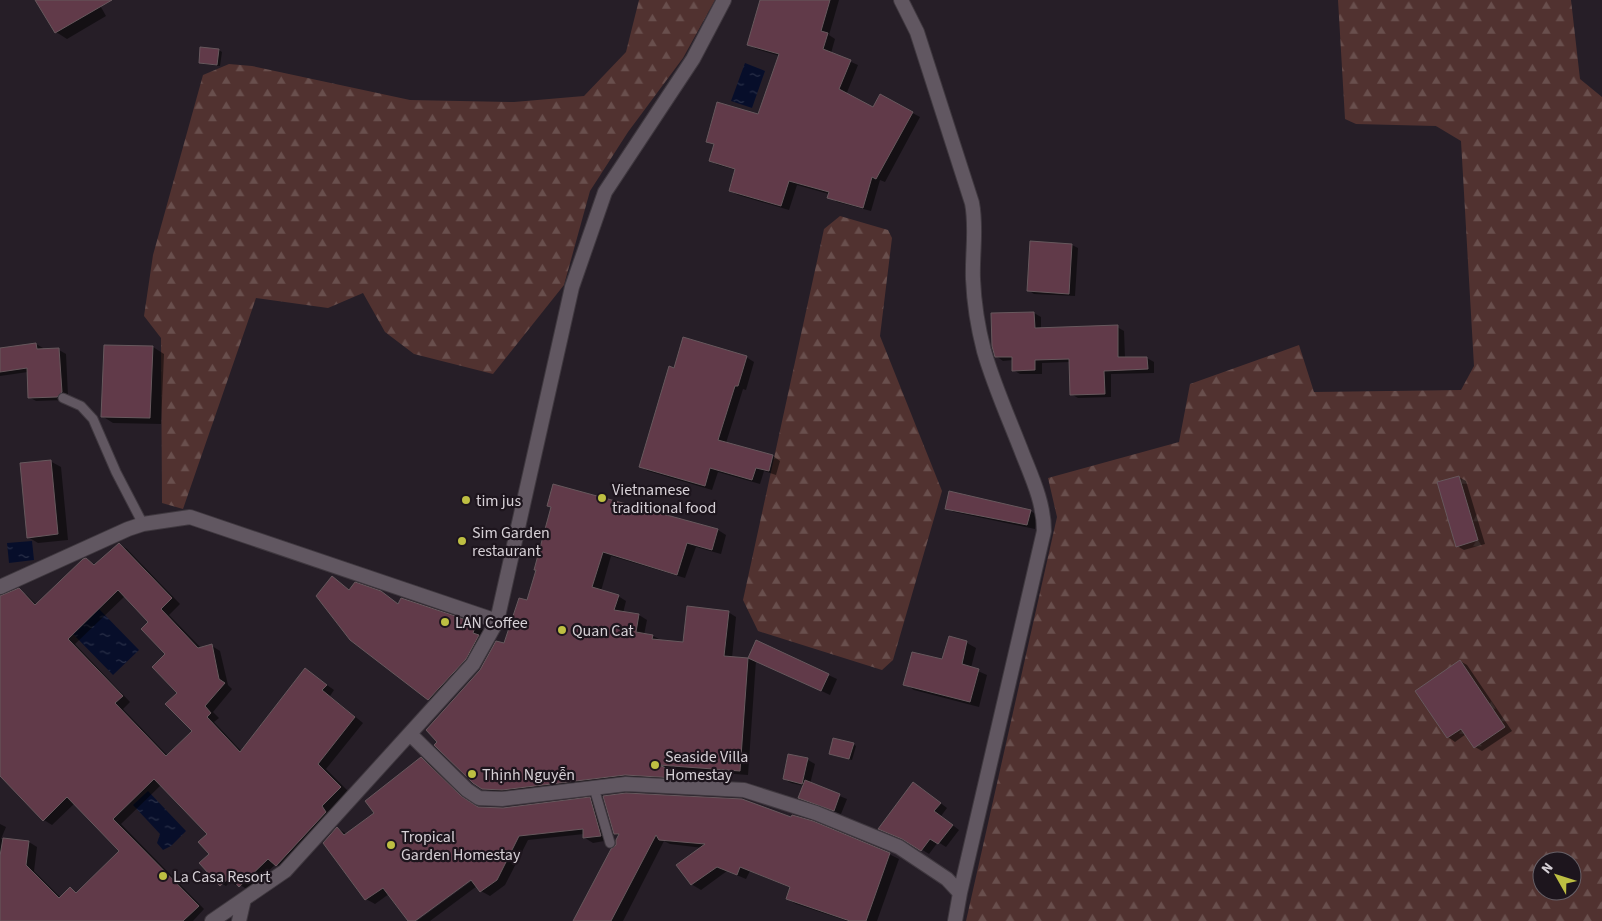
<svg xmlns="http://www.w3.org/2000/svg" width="1602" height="921" font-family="'Source Sans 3',sans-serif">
  <defs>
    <pattern id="forest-firs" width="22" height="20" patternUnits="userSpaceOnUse" patternTransform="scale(1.25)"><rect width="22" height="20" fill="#513230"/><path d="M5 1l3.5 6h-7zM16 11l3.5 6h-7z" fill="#694f4d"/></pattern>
    <pattern id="water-ripples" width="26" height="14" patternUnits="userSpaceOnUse" patternTransform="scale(1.25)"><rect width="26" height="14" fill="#070e2a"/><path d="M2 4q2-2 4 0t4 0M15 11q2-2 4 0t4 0" fill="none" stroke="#2a3048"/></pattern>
  </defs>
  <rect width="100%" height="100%" fill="#261e27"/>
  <path fill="url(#forest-firs)" fill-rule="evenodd" d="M 639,0 L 715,0 L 683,58 L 628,132 L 590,191 L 564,285 L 493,374 L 414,354 L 385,332 L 363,293 L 328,308 L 256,298 L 183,509 L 162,503 L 161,338 L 144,316 L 153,255 L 203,75 L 229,64 L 252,66 L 410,100 L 514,102 L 584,96 L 626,52 Z
    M 1338,0 L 1571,0 L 1580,79 L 1602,97 L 1602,921 L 966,921 L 1057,517 L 1048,478 L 1179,442 L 1190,384 L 1299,345 L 1314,392 L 1461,390 L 1474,366 L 1461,141 L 1436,126 L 1356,124 L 1345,119 ZM 1542,861 L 1572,861 L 1572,891 L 1542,891 Z
    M 840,216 L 888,230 L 892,238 L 880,336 L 942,491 L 893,660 L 882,670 L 758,631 L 743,600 L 824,229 Z"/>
  <path fill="url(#water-ripples)" d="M 745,63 L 765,71 L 752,108 L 731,101 Z
    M 32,541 L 34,560 L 9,563 L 7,543 Z
    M 99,609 L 139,650 L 113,675 L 73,634 Z
    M 148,791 L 186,831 L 171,846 L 163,850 L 157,843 L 160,834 L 133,805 Z"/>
  <path fill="#0007" fill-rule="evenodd" d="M 38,0 L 97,0 L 106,16 L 67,39 L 56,32 Z
    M 764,0 L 839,0 L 829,35 L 835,39 L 831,53 L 858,65 L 846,95 L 874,109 L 881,96 L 920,117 L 885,182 L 880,180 L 871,211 L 837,202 L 829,197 L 829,194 L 797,185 L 789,210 L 738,195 L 730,191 L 736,170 L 718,165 L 710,161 L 715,145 L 707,141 L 759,116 L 780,56 L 756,49 L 749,44 Z
    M 219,50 L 222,52 L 220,66 L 203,64 L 200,63 Z
    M 1031,242 L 1072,245 L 1078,248 L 1075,296 L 1034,294 L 1028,290 Z
    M 1034,313 L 1041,317 L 1041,329 L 1117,327 L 1124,331 L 1125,358 L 1147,358 L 1154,362 L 1154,373 L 1111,374 L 1111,397 L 1078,398 L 1071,394 L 1070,362 L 1042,363 L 1042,374 L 1020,374 L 1013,370 L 1013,360 L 1003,361 L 996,356 Z
    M 36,344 L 43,348 L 43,350 L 59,350 L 66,354 L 68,396 L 64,400 L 36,401 L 29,397 L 28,372 L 0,376 L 0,350 Z
    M 105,346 L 153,347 L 164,354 L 161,424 L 113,423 L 102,416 Z
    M 746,357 L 754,362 L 746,390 L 743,389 L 726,443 L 773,456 L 780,461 L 776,475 L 764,471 L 760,484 L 718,472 L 712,490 L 648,471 L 641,467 Z
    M 50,461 L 61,467 L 68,540 L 38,543 L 28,537 Z
    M 1459,477 L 1466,481 L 1485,544 L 1464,550 L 1457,546 Z
    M 554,486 L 718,530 L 726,535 L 721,554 L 696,547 L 685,578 L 611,556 L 601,591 L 618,596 L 626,601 L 623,613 L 639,615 L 647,620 L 644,635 L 653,636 L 661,640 L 684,644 L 728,612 L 736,617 L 732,658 L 749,659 L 757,642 L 837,679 L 830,695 L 756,660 L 748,775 L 667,769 L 696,782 L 491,793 L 482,788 L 504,645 L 528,601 L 552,507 Z
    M 946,508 L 1030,511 L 1038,515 L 1035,529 L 954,512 Z
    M 119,544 L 127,549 L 180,604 L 169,615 L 201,648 L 212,646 L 220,651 L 228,685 L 232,689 L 213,712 L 219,718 L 214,722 L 242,752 L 306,670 L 334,690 L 330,696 L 363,723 L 326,769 L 349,792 L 329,812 L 334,818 L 285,870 L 276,864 L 248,890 L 237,883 L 236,885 L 230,882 L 226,886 L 217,881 L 210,854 L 208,834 L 161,785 L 121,824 L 204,909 L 193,921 L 0,921 L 0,824 L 6,827 L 1,839 L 29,842 L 37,847 L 34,871 L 61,898 L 70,889 L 78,893 L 120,851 L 75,803 L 52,825 L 44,820 L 0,775 L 0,596 L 19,590 L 27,595 L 37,605 L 86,559 L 96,565 ZM 125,596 L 150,622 L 167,654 L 178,693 L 194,731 L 168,756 L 123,709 L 130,702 L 75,644 Z
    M 332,578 L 350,590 L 381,592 L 399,605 L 458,618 L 484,630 L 481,637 L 486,641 L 437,704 L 351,639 Z
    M 950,638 L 967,643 L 976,648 L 971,668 L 987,675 L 979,707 L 914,690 L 905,684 L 943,661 Z
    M 1460,661 L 1467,665 L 1512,731 L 1482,751 L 1475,747 L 1466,734 L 1455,742 L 1448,737 Z
    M 853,744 L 856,746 L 852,760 L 830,754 Z
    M 421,758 L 430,764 L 470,803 L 478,808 L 503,809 L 590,798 L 599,804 L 610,840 L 593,843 L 585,838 L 584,834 L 528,840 L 505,885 L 490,896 L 481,891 L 477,886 L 430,921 L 417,921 L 477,877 L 475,875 L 413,921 L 409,921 L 389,894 L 375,904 L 366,899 L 324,843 L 337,828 L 347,834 L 375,813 Z
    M 808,760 L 815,764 L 810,784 L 847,799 L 841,814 L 800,798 L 804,786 L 791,783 L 784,779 Z
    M 921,788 L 947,808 L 941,816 L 959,830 L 946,847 L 938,842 L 929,854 L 908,841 Z
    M 604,797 L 889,854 L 899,859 L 877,921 L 847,921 L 796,904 L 787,899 L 791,888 L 750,871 L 746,879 L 727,871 L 701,890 L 691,884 L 703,848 L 670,844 L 664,841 L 623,921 L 575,921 L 617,846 L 619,836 L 615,834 Z"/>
  <path fill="#613a49" stroke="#67585d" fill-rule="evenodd" d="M 35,0 L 112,0 L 55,33 Z
    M 760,0 L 830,0 L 821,31 L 828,33 L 823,49 L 851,60 L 839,89 L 873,107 L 880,94 L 913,112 L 876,179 L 872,177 L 863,208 L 827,198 L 829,192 L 789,181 L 781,206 L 729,191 L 735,169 L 709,161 L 714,144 L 706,142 L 717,102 L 758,114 L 779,54 L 747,45 Z
    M 200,47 L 219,49 L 217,65 L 199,63 Z
    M 1030,241 L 1072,244 L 1069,294 L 1027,291 Z
    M 1034,312 L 1035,328 L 1118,325 L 1118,357 L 1147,357 L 1148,369 L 1104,371 L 1105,394 L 1070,395 L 1069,359 L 1035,360 L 1035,370 L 1012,371 L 1012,357 L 995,357 L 992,346 L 991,313 Z
    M 683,337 L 747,356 L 738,386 L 735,386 L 718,440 L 773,455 L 769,471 L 756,468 L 752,480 L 710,468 L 705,486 L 639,467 L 669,366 L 674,368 Z
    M 36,343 L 37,349 L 59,348 L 62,392 L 57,397 L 28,398 L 27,368 L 0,372 L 0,348 Z
    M 104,345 L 153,346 L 150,418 L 101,417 Z
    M 51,460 L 58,534 L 27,538 L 20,463 Z
    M 1459,476 L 1478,540 L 1456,547 L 1437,482 Z
    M 553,484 L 718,529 L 712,550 L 687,543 L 677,575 L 603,552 L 592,587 L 619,595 L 614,610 L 639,614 L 636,632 L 653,635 L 652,639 L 683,642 L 687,606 L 729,611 L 724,656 L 748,658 L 756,640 L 829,674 L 821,691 L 748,658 L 740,771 L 659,765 L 692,779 L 625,775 L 502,790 L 482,789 L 473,783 L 434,745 L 437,742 L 426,730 L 480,670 L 496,641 L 504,643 L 519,598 L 527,600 L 536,570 L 534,570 L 551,507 L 547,506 Z
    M 949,491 L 1031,510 L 1027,525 L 945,509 Z
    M 119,543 L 172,598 L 161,609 L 198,648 L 212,644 L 219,679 L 225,683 L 205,706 L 211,713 L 207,717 L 240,752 L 305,668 L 327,685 L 322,690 L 355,717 L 318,764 L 341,787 L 322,806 L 326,812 L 276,866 L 268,859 L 239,887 L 230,877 L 220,886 L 199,863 L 209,854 L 198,842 L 207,834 L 154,779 L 113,819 L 199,906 L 183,921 L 0,921 L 0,856 L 3,838 L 29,841 L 26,865 L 59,898 L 70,887 L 76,893 L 119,851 L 67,797 L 43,821 L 0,776 L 0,596 L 19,588 L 35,605 L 83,559 L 86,558 L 94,565 ZM 118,590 L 148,622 L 141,629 L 165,654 L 152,667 L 177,693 L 165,704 L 192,731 L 166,756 L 115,703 L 123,696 L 68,639 Z
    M 332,576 L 349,590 L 355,582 L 381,591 L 398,604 L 401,598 L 458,617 L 476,624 L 473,633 L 479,635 L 466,659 L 428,700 L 350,640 L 316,596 Z
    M 949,636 L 967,641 L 962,664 L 979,669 L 970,702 L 903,685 L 912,652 L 942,659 Z
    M 1460,660 L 1505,727 L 1474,748 L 1461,729 L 1447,738 L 1415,691 Z
    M 833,738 L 854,743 L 849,759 L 829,754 Z
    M 788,754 L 808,758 L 802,784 L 783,779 Z
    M 421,757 L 461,796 L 478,807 L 503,808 L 590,797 L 601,836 L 583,838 L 583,829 L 519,836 L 497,880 L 480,892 L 471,880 L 415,921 L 408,921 L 383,888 L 365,900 L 323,843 L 337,827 L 344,835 L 374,813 L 365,801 Z
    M 805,780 L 840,794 L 834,811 L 798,798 Z
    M 913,782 L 941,803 L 934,811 L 953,825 L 938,844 L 930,839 L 921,851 L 902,839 L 878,829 Z
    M 626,793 L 742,799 L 791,817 L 792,815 L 813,821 L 890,853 L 866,921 L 850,921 L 786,899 L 790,887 L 740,867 L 737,875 L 717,867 L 691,885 L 676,865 L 705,844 L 659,840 L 656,835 L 611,921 L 573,921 L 611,849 L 616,845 L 616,840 L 619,834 L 614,834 L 603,796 Z"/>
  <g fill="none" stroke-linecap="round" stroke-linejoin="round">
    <defs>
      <path id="service" d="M 63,398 L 81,406 L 93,419 L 116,472 L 143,524
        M 594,788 L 610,843"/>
      <path id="minor" d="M 901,0 L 917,32 L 972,203 C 977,229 972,253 973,279 C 974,303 978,328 984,351 C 994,386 1010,421 1023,455 C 1033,480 1044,504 1044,531 L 960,893 L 955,921
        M 0,587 L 128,529 L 143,524 L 190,517 L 497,621
        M 410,734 L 467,790 L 479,798 L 502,799 L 626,784 L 744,790 L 816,813 L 899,847 L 947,879 L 960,893
        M 212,921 L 244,899
        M 239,921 L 244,899 L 285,871 L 473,664 L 497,621 L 572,287 L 605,192 L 693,59 L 724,0"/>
    </defs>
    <use href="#service" stroke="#3f383f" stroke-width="11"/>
    <use href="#minor" stroke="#3f383f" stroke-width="16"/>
    <use href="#service" stroke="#615761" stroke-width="9"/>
    <use href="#minor" stroke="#615761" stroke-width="14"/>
  </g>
  <g fill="#bebf42" stroke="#1d151d" stroke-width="2">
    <circle cx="602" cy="498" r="5"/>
    <circle cx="466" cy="500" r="5"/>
    <circle cx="462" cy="541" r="5"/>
    <circle cx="445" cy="622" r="5"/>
    <circle cx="562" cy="630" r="5"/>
    <circle cx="655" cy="765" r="5"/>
    <circle cx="472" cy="774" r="5"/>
    <circle cx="391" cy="845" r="5"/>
    <circle cx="163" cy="876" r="5"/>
  </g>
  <g text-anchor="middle" stroke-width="4.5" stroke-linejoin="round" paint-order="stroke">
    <g font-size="16" fill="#d6d0d6" stroke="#1d151d" text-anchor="start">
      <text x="612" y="495">Vietnamese<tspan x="612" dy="18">traditional food</tspan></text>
      <text x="476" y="506">tim jus</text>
      <text x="472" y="538">Sim Garden<tspan x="472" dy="18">restaurant</tspan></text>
      <text x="455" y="628">LAN Coffee</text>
      <text x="572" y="636">Quan Cat</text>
      <text x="665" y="762">Seaside Villa<tspan x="665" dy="18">Homestay</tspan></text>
      <text x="482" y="780">Thịnh Nguyễn</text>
      <text x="401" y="842">Tropical<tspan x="401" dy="18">Garden Homestay</tspan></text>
      <text x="173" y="882">La Casa Resort</text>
    </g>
  </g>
  <g transform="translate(1557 876) rotate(309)"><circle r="24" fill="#1d151d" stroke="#676067"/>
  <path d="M0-4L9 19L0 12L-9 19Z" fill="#bebf42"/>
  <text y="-8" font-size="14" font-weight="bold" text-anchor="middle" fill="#d6d0d6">N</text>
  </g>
</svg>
